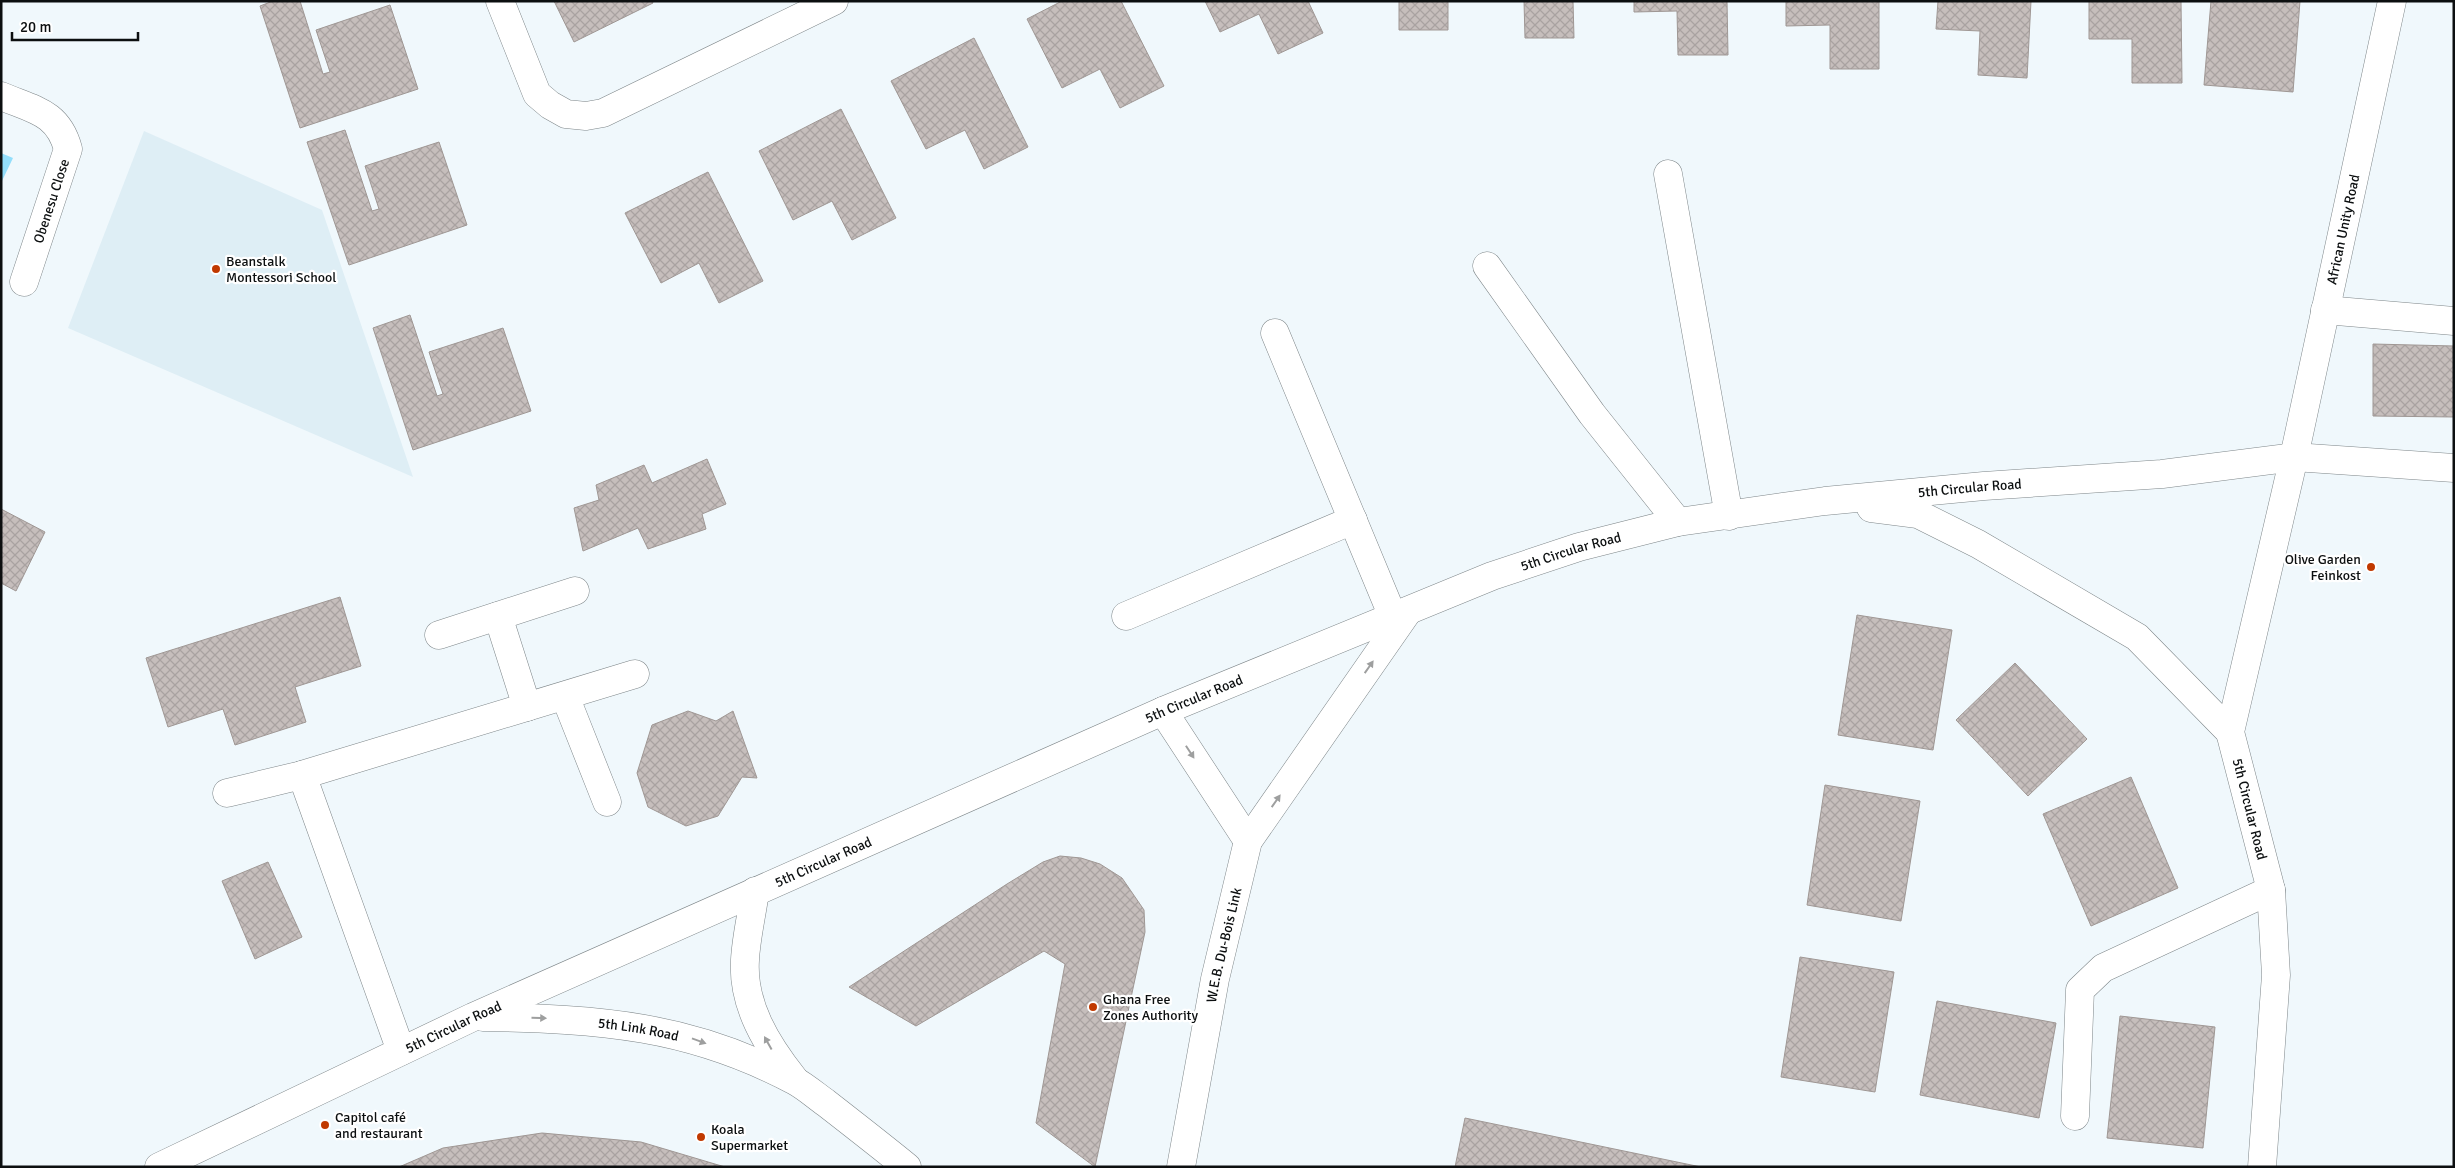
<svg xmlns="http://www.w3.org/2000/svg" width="2455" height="1168" font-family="Signika,sans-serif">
  <defs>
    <pattern id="building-cross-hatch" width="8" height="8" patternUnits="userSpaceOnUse" patternTransform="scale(1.25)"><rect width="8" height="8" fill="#c6bebc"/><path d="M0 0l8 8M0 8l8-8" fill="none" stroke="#a9a2a1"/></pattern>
  </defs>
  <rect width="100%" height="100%" fill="#f0f8fc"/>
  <path fill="#deeef5" d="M 144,131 L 322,210 L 413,477 L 68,328 Z"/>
  <path fill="#93defb" d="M 1,153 L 13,158 L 1,183 Z"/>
  <path fill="url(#building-cross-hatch)" stroke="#9f9794" d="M 273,1 L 300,1 L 323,74 L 330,72 L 316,30 L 390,5 L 418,89 L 300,128 L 260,6 Z
    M 554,1 L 652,1 L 653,3 L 574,42 Z
    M 1062,1 L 1121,1 L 1164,86 L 1120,108 L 1100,69 L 1062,88 L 1027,19 Z
    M 1205,1 L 1308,1 L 1323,33 L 1278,54 L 1259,14 L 1220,32 Z
    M 1399,1 L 1448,1 L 1448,30 L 1399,30 Z
    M 1524,1 L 1573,1 L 1574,38 L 1525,38 Z
    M 1634,1 L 1727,1 L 1728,55 L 1678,55 L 1677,11 L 1634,12 Z
    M 1786,1 L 1879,1 L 1879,69 L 1830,69 L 1830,25 L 1786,26 Z
    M 1938,1 L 2031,1 L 2027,78 L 1978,75 L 1980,31 L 1936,29 Z
    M 2089,1 L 2181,1 L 2182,83 L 2132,83 L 2132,39 L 2089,39 Z
    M 2211,1 L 2300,1 L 2293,92 L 2204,85 Z
    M 974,38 L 1028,147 L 984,169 L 965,130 L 926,149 L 891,81 Z
    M 841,109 L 896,218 L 852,240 L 832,201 L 793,220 L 759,151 Z
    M 345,130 L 372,211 L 379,209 L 365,166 L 439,142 L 467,225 L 349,265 L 307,142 Z
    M 708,172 L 763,281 L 719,303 L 699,263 L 661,283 L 625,213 Z
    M 410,315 L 437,396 L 443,394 L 429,352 L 503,328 L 531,411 L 413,450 L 373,328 Z
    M 2373,344 L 2454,346 L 2454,417 L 2373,416 Z
    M 707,459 L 726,504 L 702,514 L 706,529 L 648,549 L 638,528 L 583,551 L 574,508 L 599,500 L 596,485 L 644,465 L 652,483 Z
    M 1,509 L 45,532 L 16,591 L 1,583 Z
    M 340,597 L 361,666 L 295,687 L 306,722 L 235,745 L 223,709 L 168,727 L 146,658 Z
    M 1857,615 L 1952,630 L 1933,750 L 1838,735 Z
    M 2015,663 L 2087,739 L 2028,796 L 1956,720 Z
    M 688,711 L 716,721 L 733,711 L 757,778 L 742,777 L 718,816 L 686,826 L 648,807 L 637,773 L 652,725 Z
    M 2131,777 L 2178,888 L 2091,926 L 2043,814 Z
    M 1825,785 L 1920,801 L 1901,921 L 1807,905 Z
    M 1060,856 L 1081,858 L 1100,864 L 1122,878 L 1144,910 L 1145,932 L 1095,1167 L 1036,1123 L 1065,964 L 1044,951 L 916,1026 L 849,987 L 1007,884 L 1043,862 Z
    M 268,862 L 302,937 L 255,959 L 222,881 Z
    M 1800,957 L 1894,972 L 1875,1092 L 1781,1077 Z
    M 1937,1001 L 2056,1023 L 2039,1118 L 1920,1095 Z
    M 2120,1016 L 2215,1027 L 2203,1148 L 2107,1138 Z
    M 1465,1118 L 1701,1167 L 1455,1167 Z
    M 542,1133 L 641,1142 L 725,1167 L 399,1167 L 443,1148 Z"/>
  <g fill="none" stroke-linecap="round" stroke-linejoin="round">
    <defs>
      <g id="minor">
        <path d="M 500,1 L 537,94 L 550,105 L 566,114 L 586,116 L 603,113 L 834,1"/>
        <path d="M 1,96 C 34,110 58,112 68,149 L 24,282"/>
        <path d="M 1668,174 L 1729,516"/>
        <path d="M 1487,266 L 1592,414 L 1678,522"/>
        <path d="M 2325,310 L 2454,321"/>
        <path d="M 1275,333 L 1393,617"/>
        <path d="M 1871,508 L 1918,514 L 1978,544 L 2137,637 L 2230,732"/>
        <path d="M 498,616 L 527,707"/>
        <path d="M 1126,616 L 1353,520"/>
        <path d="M 439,635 L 575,591"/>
        <path d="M 565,696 L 607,802"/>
        <path d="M 1163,711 L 1248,841"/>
        <path d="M 302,775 L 401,1051"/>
        <path d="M 227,793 L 302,775 L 635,674"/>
        <path d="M 755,891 C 752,914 746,938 745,960 C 742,1005 767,1045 794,1079"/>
        <path id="s1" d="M 483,1017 C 599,1019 690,1025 795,1081 C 806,1087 816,1096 826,1103 C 853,1124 880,1145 907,1167"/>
        <path d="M 2075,1116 L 2080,990 L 2103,968 L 2271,890"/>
        <path id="s2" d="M 159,1167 L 473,1017 L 1163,711 L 1492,576 L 1579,547 L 1678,522 L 1825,501 L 1984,486 L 2162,474 L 2294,457 L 2454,468"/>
        <path id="s3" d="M 1181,1167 L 1215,979 L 1248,841 L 1408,611"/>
        <path id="s4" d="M 2262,1167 L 2276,975 L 2271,890 L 2230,732 L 2294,457 L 2392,1"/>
      </g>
    </defs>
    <use href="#minor" stroke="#7e8689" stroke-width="29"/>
    <use href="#minor" stroke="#fff" stroke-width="28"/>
  </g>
  <defs><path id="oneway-solid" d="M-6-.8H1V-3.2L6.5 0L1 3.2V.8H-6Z" transform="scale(1.25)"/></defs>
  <g fill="#9e9f9f">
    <use href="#oneway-solid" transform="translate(1369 667) rotate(-55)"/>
    <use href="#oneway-solid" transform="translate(1190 752) rotate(57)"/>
    <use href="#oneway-solid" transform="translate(1276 801) rotate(-55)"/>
    <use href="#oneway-solid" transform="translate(539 1018) rotate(1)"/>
    <use href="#oneway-solid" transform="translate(699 1041) rotate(20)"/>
    <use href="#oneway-solid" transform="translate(768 1043) rotate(-119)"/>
  </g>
  <g fill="#c13900" stroke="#fff" stroke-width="2">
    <circle cx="216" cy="269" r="5"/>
    <circle cx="2371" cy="567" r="5"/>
    <circle cx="1093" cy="1007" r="5"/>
    <circle cx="325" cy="1125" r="5"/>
    <circle cx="701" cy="1137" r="5"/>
  </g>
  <g text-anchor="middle" stroke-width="4.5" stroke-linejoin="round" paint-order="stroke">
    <g font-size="14" fill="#0c0f10" stroke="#fff">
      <text transform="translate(51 201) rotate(-72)" y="5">Obenesu Close</text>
      <text dy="5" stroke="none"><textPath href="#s4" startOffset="956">African Unity Road</textPath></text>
      <text dy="5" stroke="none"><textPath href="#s2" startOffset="1946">5th Circular Road</textPath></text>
      <text dy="5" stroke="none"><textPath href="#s2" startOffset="1541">5th Circular Road</textPath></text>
      <text dy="5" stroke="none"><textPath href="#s2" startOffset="1136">5th Circular Road</textPath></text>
      <text transform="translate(2250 809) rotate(76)" y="5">5th Circular Road</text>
      <text dy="5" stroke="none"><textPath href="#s2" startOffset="731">5th Circular Road</textPath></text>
      <text dy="5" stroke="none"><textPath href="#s3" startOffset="226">W.E.B. Du-Bois Link</textPath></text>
      <text dy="5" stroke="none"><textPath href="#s2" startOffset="326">5th Circular Road</textPath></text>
      <text dy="5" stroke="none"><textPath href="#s1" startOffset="156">5th Link Road</textPath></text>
    </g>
    <g font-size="14" fill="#0c0f10" stroke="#fff" text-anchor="start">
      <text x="226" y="266">Beanstalk<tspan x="226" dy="16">Montessori School</tspan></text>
      <text x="2361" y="564" text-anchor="end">Olive Garden<tspan x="2361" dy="16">Feinkost</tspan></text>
      <text x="1103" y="1004">Ghana Free<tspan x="1103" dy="16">Zones Authority</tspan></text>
      <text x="335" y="1122">Capitol café<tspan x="335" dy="16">and restaurant</tspan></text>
      <text x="711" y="1134">Koala<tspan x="711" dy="16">Supermarket</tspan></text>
    </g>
  </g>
  <rect width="2455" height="1168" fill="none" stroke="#0c0f10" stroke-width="5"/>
  <path d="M12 32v8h126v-8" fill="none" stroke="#0c0f10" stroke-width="2.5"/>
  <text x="20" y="32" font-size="15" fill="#0c0f10" stroke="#ffffff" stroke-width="4" paint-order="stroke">20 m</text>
</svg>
